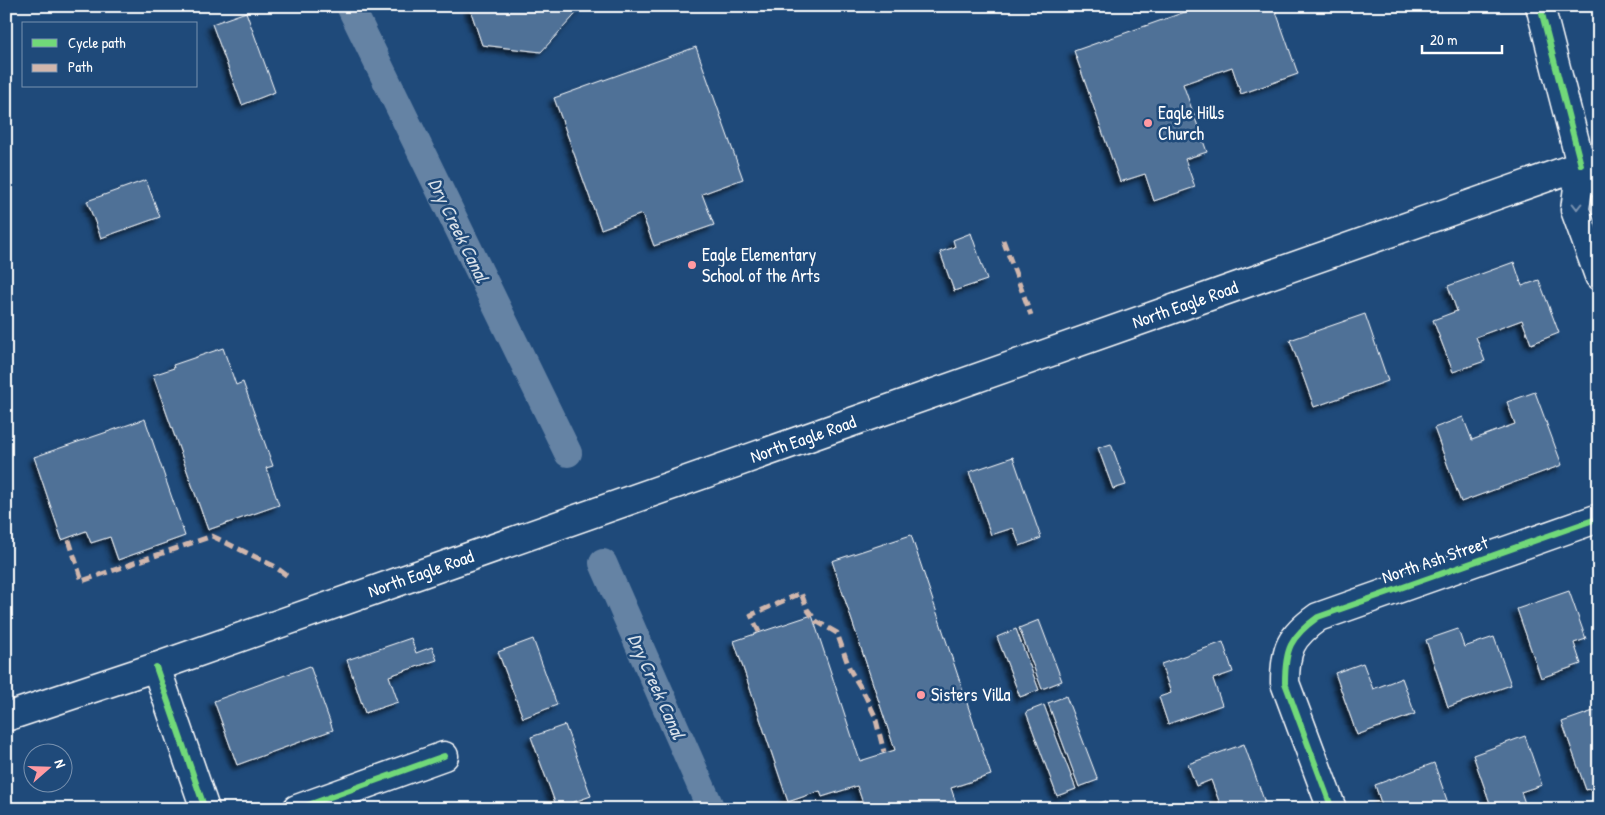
<svg xmlns="http://www.w3.org/2000/svg" width="1605" height="815" font-family="'Patrick Hand',sans-serif">
  <defs>
    <filter id="shadow"><feDropShadow dx="-4.5" dy="4.5" stdDeviation="2.5" flood-color="#0009"/></filter>
  </defs>
  <rect width="100%" height="100%" fill="#1f4a7a"/>
  <filter id="ink" filterUnits="userSpaceOnUse"><feTurbulence type="fractalNoise" baseFrequency=".02" numOctaves="2"/><feDisplacementMap in="SourceGraphic" scale="10" xChannelSelector="R" yChannelSelector="G"/><feConvolveMatrix kernelMatrix="1 2 1 2 8 2 1 2 1" color-interpolation-filters="sRGB"/></filter>
  <g filter="url(#ink)">
    <g fill="none" stroke-linecap="round" stroke-linejoin="round">
      <path stroke="#6583a4" stroke-width="28" d="M 350,6 L 568,453
        M 603,563 L 711,809"/>
    </g>
    <path fill="#507197" stroke="#fff" filter="url(#shadow)" d="M 469,6 L 583,6 L 541,52 L 482,45 Z
      M 1202,6 L 1274,6 L 1298,74 L 1241,94 L 1232,67 L 1183,84 L 1207,152 L 1185,159 L 1195,187 L 1154,201 L 1145,174 L 1120,182 L 1074,51 Z
      M 246,12 L 275,92 L 242,105 L 212,24 Z
      M 696,47 L 743,179 L 702,194 L 714,225 L 654,246 L 642,214 L 601,229 L 554,98 Z
      M 6,75 L 11,88 L 6,90 Z
      M 146,180 L 160,217 L 101,238 L 87,201 Z
      M 971,233 L 987,280 L 954,291 L 940,252 L 955,247 L 953,240 Z
      M 1514,262 L 1522,286 L 1539,280 L 1559,333 L 1531,344 L 1522,320 L 1476,337 L 1485,361 L 1453,372 L 1433,320 L 1457,311 L 1448,286 Z
      M 6,280 L 11,293 L 6,295 Z
      M 1365,314 L 1388,381 L 1314,407 L 1290,340 Z
      M 223,348 L 236,385 L 243,382 L 273,466 L 266,468 L 279,505 L 208,530 L 153,375 L 174,368 L 173,365 Z
      M 1535,392 L 1562,465 L 1461,502 L 1434,428 L 1463,417 L 1472,440 L 1515,424 L 1507,402 Z
      M 145,419 L 185,536 L 118,560 L 110,537 L 91,543 L 86,531 L 62,540 L 34,457 Z
      M 1111,444 L 1126,485 L 1113,489 L 1098,448 Z
      M 1013,457 L 1041,538 L 1020,546 L 1013,528 L 991,535 L 969,472 Z
      M 911,535 L 991,775 L 951,788 L 958,809 L 865,809 L 857,786 L 822,797 L 820,791 L 788,802 L 734,641 L 812,615 L 860,761 L 895,750 L 832,561 Z
      M 1569,591 L 1586,639 L 1574,643 L 1581,664 L 1541,678 L 1517,609 Z
      M 1039,620 L 1062,681 L 1042,689 L 1019,628 Z
      M 1016,629 L 1039,690 L 1020,697 L 997,637 Z
      M 1458,629 L 1464,647 L 1494,637 L 1511,685 L 1448,707 L 1426,640 Z
      M 411,638 L 416,653 L 432,647 L 437,660 L 389,676 L 398,702 L 365,713 L 347,660 Z
      M 533,639 L 557,705 L 523,718 L 498,652 Z
      M 1223,642 L 1233,672 L 1213,679 L 1222,705 L 1168,724 L 1159,697 L 1171,693 L 1161,664 Z
      M 1363,663 L 1373,689 L 1402,678 L 1415,714 L 1357,735 L 1335,673 Z
      M 310,666 L 333,730 L 237,765 L 214,701 Z
      M 1066,696 L 1098,780 L 1079,787 L 1048,703 Z
      M 1044,705 L 1076,789 L 1057,796 L 1026,712 Z
      M 1599,709 L 1599,786 L 1586,790 L 1562,722 Z
      M 565,725 L 591,796 L 557,808 L 531,737 Z
      M 1525,736 L 1542,785 L 1521,792 L 1527,809 L 1492,809 L 1473,755 Z
      M 1244,744 L 1265,803 L 1249,809 L 1222,809 L 1211,780 L 1196,786 L 1188,764 Z
      M 1434,763 L 1448,803 L 1432,809 L 1383,809 L 1375,785 Z
      M 1106,801 L 1109,809 L 1086,809 L 1086,808 Z"/>
    <g fill="none" stroke-linecap="round" stroke-linejoin="round">
      <defs>
        <path id="minor" d="M 1540,6 L 1581,165
          M 156,667 L 205,809
          M 297,809 L 444,756
          M 1332,809 L 1285,683 C 1285,649 1290,637 1318,617 L 1599,518"/>
        <path id="tertiary" d="M 1599,182 L 1581,165 L 1575,210 L 1599,276"/>
        <g id="secondary">
          <path id="s1" d="M 6,717 L 156,667 L 1599,159"/>
        </g>
      </defs>
      <use href="#minor" stroke="#fff" stroke-width="31"/>
      <use href="#tertiary" stroke="#fff" stroke-width="31"/>
      <use href="#secondary" stroke="#fff" stroke-width="31"/>
      <use href="#minor" stroke="#1f4a7a" stroke-width="28"/>
      <use href="#tertiary" stroke="#1f4a7a" stroke-width="28"/>
      <use href="#secondary" stroke="#1f4a7a" stroke-width="28"/>
      <path stroke="#d1b7ad" stroke-width="5" stroke-dasharray="10 5" stroke-linecap="butt" d="M 1003,240 L 1031,315
        M 69,540 L 82,581 L 212,536 L 274,566 L 289,577
        M 759,632 L 751,615 L 801,593 L 807,609 L 816,621 L 837,633 L 850,670 L 865,695 L 875,716 L 884,752"/>
      <defs>
        <path id="cycleway" d="M 1540,6 L 1581,165
          M 156,667 L 205,809
          M 297,809 L 444,756
          M 1332,809 L 1285,683 C 1285,649 1290,637 1318,617 L 1599,518"/>
      </defs>
      <use href="#cycleway" stroke="#1f4a7a" stroke-width="9"/>
      <use href="#cycleway" stroke="#71d979" stroke-width="6"/>
    </g>
    <defs><path id="oneway-chevron" d="M-2-3.5L2.5 0L-2 3.5" fill="none" stroke-width="1.6" stroke-linecap="round" stroke-linejoin="round" transform="scale(1.25)"/></defs>
    <use stroke="#7992af" href="#oneway-chevron" transform="translate(1577 206) rotate(90)"/>
  </g>
  <g fill="#ff9aa2" stroke="#1f4a7a" stroke-width="2">
    <circle cx="1148" cy="123" r="5"/>
    <circle cx="692" cy="265" r="5"/>
    <circle cx="921" cy="695" r="5"/>
  </g>
  <g text-anchor="middle" stroke-width="5" stroke-linejoin="round" paint-order="stroke">
    <g font-size="18" fill="#fff" stroke="#1f4a7a" text-anchor="start">
      <text x="1158" y="119">Eagle Hills<tspan x="1158" dy="21">Church</tspan></text>
      <text x="702" y="261">Eagle Elementary<tspan x="702" dy="21">School of the Arts</tspan></text>
      <text x="931" y="701">Sisters Villa</text>
    </g>
    <g font-size="18" fill="#fff" stroke="#1f4a7a">
      <text dy="6" stroke="none"><textPath href="#s1" startOffset="1249">North Eagle Road</textPath></text>
      <text dy="6" stroke="none"><textPath href="#s1" startOffset="844">North Eagle Road</textPath></text>
      <text transform="translate(1435 560) rotate(-19)" y="6">North Ash Street</text>
      <text dy="6" stroke="none"><textPath href="#s1" startOffset="439">North Eagle Road</textPath></text>
    </g>
    <g font-size="19" font-style="italic" fill="#d8e0e8" stroke="#1f4a7a">
      <text transform="translate(459 230) rotate(64)" y="7">Dry Creek Canal</text>
      <text transform="translate(657 686) rotate(66)" y="7">Dry Creek Canal</text>
    </g>
  </g>
  <rect width="1605" height="815" fill="none" stroke="#1f4a7a" stroke-width="25"/>
  <rect x="12" y="12" width="1580" height="790" fill="none" stroke="#fff" stroke-width="2" filter="url(#ink)"/>
  <rect x="22" y="22" width="175" height="65" fill="#1f4a7a" stroke="#7992af"/>
  <rect x="32" y="39" width="25" height="8" fill="#71d979" stroke="#7992af"/>
  <text x="68" y="48" font-size="15" fill="#ffffff">Cycle path</text>
  <rect x="32" y="64" width="25" height="8" fill="#d1b7ad" stroke="#7992af"/>
  <text x="68" y="72" font-size="15" fill="#ffffff">Path</text>
  <g transform="translate(48 768) rotate(70)"><circle r="24" fill="#1f4a7a" stroke="#7992af"/>
  <path d="M0-4L9 19L0 12L-9 19Z" fill="#ff9aa2"/>
  <text y="-8" font-size="14" font-weight="bold" text-anchor="middle" fill="#ffffff">N</text>
  </g>
  <path d="M1422 45v8h80v-8" fill="none" stroke="#ffffff" stroke-width="2.5"/>
  <text x="1430" y="45" font-size="15" fill="#ffffff" stroke="#1f4a7a" stroke-width="4" paint-order="stroke">20 m</text>
</svg>
